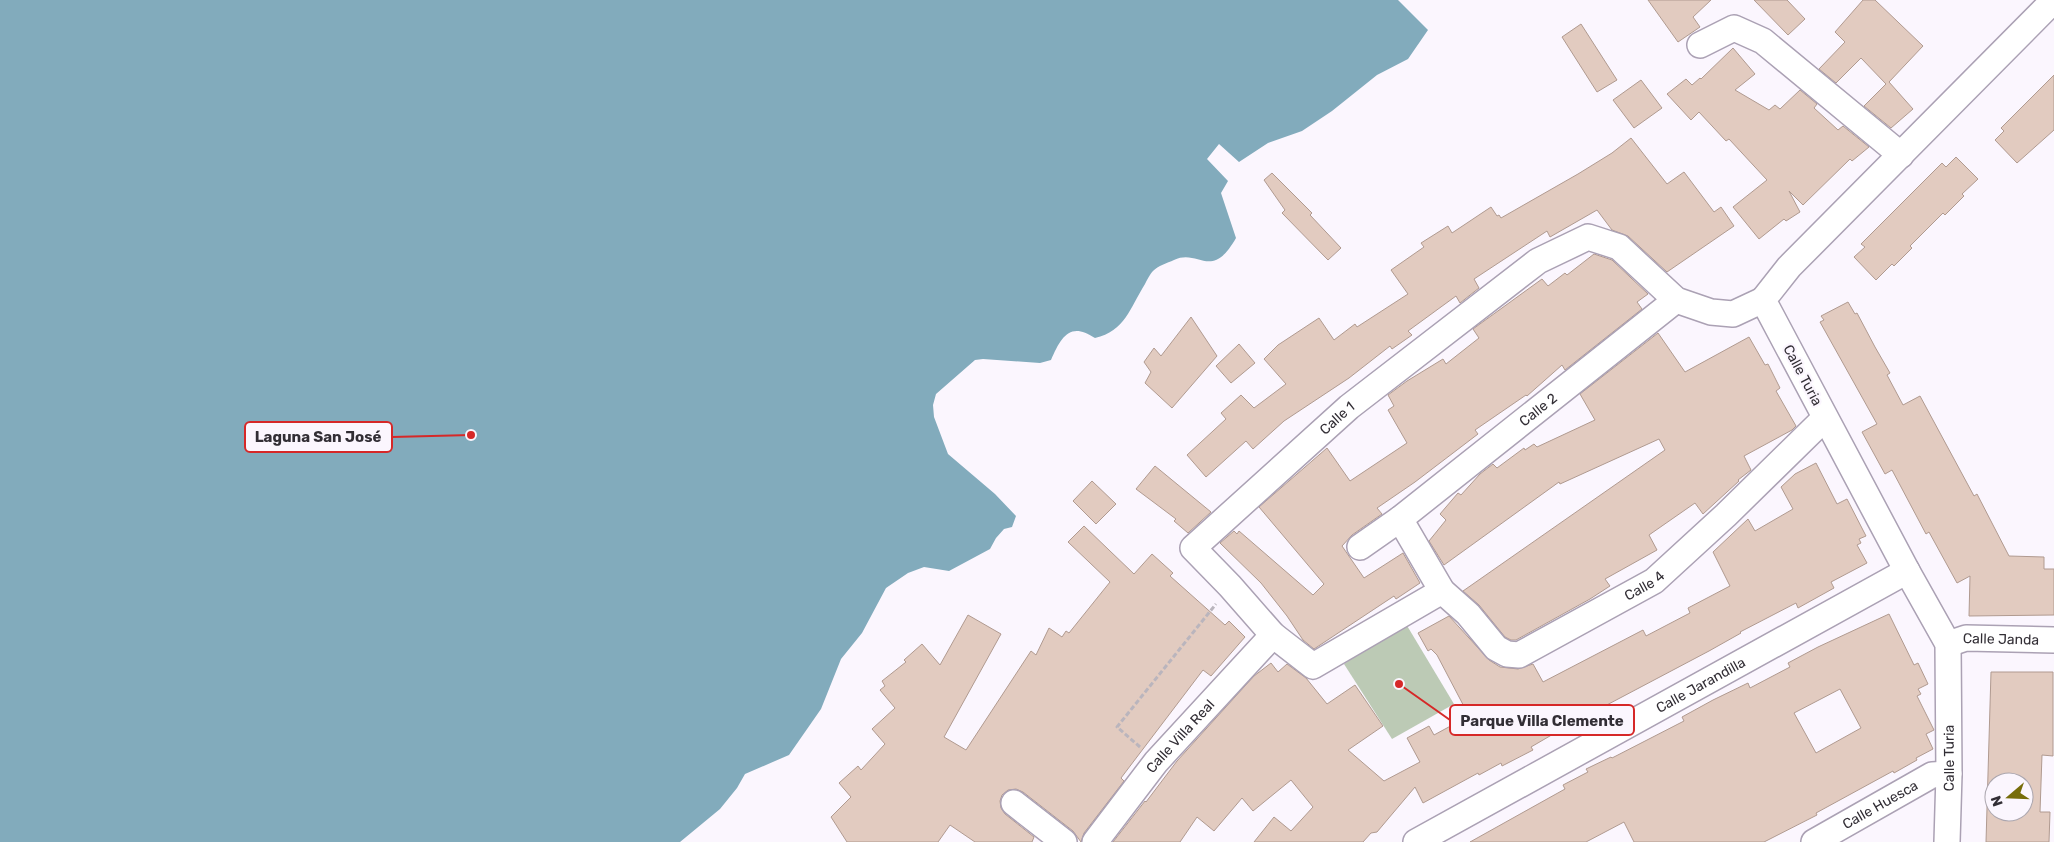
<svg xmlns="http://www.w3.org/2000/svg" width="2054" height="842" font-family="Rubik,sans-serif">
  <rect width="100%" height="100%" fill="#fbf6fe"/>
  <path fill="#bccab5" d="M 1406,624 L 1454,704 L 1392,739 L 1344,664 L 1378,640 Z"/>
  <path fill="#82abbc" d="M 0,0 L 1398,0 L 1428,30 L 1408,59 L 1377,75 L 1332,111 L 1302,131 L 1268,143 L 1239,162 L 1219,144 L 1207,159 L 1228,181 L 1221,193 L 1236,238 C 1211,282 1199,248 1174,260 C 1167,263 1158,266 1153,271 C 1150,274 1147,280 1145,284 C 1130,308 1125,331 1095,338 C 1070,321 1061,337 1051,360 L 1040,363 L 983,359 L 975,360 L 936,394 L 933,405 L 934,417 L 948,454 L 995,494 L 1016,516 L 1012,527 L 1004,529 L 996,538 L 990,549 L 949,571 L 924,567 L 908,573 L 886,588 L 862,633 L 841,659 L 821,709 L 789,755 L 745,774 L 737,788 L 720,809 L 680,842 L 0,842 Z"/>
  <path fill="#e2cbc0" stroke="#b09a90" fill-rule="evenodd" d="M 1648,0 L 1711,0 L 1693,17 L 1700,27 L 1678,42 Z
    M 1754,0 L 1787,0 L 1805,19 L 1788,35 Z
    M 1863,0 L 1875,0 L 1923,46 L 1889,82 L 1913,109 L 1891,128 L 1864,106 L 1886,84 L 1861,58 L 1836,83 L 1819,69 L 1845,42 L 1835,32 Z
    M 1581,24 L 1617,80 L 1597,92 L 1562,37 Z
    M 1733,48 L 1755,74 L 1735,90 L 1769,110 L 1775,105 L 1780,109 L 1800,90 L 1817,104 L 1814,108 L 1838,130 L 1843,126 L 1869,147 L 1852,161 L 1850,159 L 1803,205 L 1789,191 L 1800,212 L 1786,221 L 1784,219 L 1759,239 L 1733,207 L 1767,180 L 1729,139 L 1726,141 L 1699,112 L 1691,120 L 1667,94 L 1686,79 L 1692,85 L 1700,78 L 1701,79 Z
    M 2054,75 L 2054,130 L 2017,163 L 1995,140 L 2004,131 L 2001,128 Z
    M 1641,80 L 1662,108 L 1634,128 L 1613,100 Z
    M 1631,138 L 1667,184 L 1684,172 L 1714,212 L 1721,207 L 1734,226 L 1667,272 L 1628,236 L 1612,230 L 1597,210 L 1550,237 L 1547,231 L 1474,279 L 1479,288 L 1460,303 L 1456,296 L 1408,331 L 1412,335 L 1392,349 L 1390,346 L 1349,378 L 1284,421 L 1253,449 L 1246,441 L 1206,477 L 1187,455 L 1226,419 L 1221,413 L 1241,395 L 1254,408 L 1286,384 L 1264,359 L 1278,345 L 1319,318 L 1334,340 L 1355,324 L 1357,327 L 1408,294 L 1391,270 L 1424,247 L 1421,243 L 1448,226 L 1452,233 L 1491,207 L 1497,216 L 1499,215 L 1501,218 L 1578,174 L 1612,153 Z
    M 1956,157 L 1978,179 L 1962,194 L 1964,196 L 1945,215 L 1943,213 L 1910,246 L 1912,248 L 1894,266 L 1892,264 L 1876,280 L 1854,257 L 1865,247 L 1861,244 L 1942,163 L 1946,167 Z
    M 1272,173 L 1312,213 L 1310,215 L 1341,248 L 1328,260 L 1282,213 L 1285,210 L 1264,180 Z
    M 1594,254 L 1612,260 L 1648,294 L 1637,302 L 1642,309 L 1565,370 L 1562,365 L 1527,396 L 1526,395 L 1475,430 L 1478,434 L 1415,482 L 1377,508 L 1382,514 L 1352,535 L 1342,546 L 1364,578 L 1403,553 L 1420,583 L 1396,599 L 1394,596 L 1314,649 L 1303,640 L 1287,616 L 1261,583 L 1220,543 L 1234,531 L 1237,534 L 1239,531 L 1313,595 L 1324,584 L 1259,507 L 1327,448 L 1350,481 L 1407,443 L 1388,410 L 1394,406 L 1388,395 L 1407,381 L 1443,359 L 1446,364 L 1479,338 L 1473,329 L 1542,279 L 1548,286 L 1565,273 L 1567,275 Z
    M 1848,302 L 1855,314 L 1857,313 L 1875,347 L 1890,373 L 1887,375 L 1903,405 L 1920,396 L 1974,496 L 1977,494 L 2009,556 L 2044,557 L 2044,569 L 2054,569 L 2054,615 L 1969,616 L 1970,576 L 1957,583 L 1929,532 L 1926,534 L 1892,470 L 1885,474 L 1862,432 L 1877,424 L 1820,322 L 1824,320 L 1821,316 Z
    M 1191,317 L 1217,356 L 1172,408 L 1145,383 L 1151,372 L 1144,362 L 1154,348 L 1161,356 Z
    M 1658,333 L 1685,372 L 1749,337 L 1765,365 L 1768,364 L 1780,388 L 1776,391 L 1796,426 L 1792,430 L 1744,456 L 1751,470 L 1738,480 L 1739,481 L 1703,514 L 1695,503 L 1649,535 L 1657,550 L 1605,579 L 1610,586 L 1590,599 L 1516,640 L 1511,640 L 1505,637 L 1479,605 L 1463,591 L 1665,450 L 1659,439 L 1560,484 L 1559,482 L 1444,565 L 1429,541 L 1446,520 L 1440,514 L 1458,493 L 1461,495 L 1480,474 L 1493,464 L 1497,468 L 1524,448 L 1525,450 L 1534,444 L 1537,447 L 1595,420 L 1580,394 Z
    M 1239,344 L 1255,363 L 1231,383 L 1216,366 Z
    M 1816,463 L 1837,504 L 1847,499 L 1866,536 L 1859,539 L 1861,543 L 1857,545 L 1867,563 L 1831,582 L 1834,588 L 1798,608 L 1796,603 L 1740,632 L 1741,633 L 1709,651 L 1567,726 L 1531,747 L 1533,750 L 1502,766 L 1501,763 L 1479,775 L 1478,773 L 1423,803 L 1415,787 L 1377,832 L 1371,833 L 1363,842 L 1254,842 L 1274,817 L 1291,831 L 1313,807 L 1291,780 L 1253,811 L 1242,798 L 1214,831 L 1197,817 L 1180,842 L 1113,842 L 1145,801 L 1146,802 L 1177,761 L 1254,676 L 1271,663 L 1278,672 L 1287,664 L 1306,678 L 1327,704 L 1355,685 L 1383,726 L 1348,750 L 1384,781 L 1420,762 L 1407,738 L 1429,726 L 1434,735 L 1469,716 L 1437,655 L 1431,649 L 1428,651 L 1418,633 L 1449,616 L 1489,660 L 1500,667 L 1518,669 L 1533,664 L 1543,682 L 1643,630 L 1646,636 L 1690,613 L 1688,608 L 1730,586 L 1713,552 L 1748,519 L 1755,531 L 1793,509 L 1781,487 L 1795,474 Z
    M 1155,466 L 1211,512 L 1188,533 L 1174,521 L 1176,519 L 1136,489 Z
    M 1092,481 L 1116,504 L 1096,524 L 1073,501 Z
    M 1084,526 L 1134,574 L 1152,554 L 1173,573 L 1170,576 L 1225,625 L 1229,621 L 1245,637 L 1211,676 L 1203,670 L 1121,778 L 1124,781 L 1084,833 L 1081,842 L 1073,831 L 1023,792 L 1016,789 L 1008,790 L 1002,795 L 1000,801 L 1001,808 L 1005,814 L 1034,837 L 1032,842 L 975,842 L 950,825 L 938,842 L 847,842 L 831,817 L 851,797 L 839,783 L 858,766 L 861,770 L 885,744 L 872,729 L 895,708 L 880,690 L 885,686 L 882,681 L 906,662 L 904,660 L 922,644 L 940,665 L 968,615 L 1001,634 L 944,737 L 966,750 L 1031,651 L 1036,655 L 1049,628 L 1062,637 L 1066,631 L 1069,633 L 1110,582 L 1068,542 Z
    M 1889,614 L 1914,665 L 1918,663 L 1928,684 L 1918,689 L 1921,694 L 1917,696 L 1934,730 L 1926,734 L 1933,749 L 1916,758 L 1917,760 L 1894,773 L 1893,771 L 1816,813 L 1817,815 L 1764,842 L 1634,842 L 1624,822 L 1586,842 L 1470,842 L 1565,789 L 1563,785 L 1588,772 L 1586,769 L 1611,757 L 1612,758 L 1684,721 L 1682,717 L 1713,700 L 1748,683 L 1750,688 L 1790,667 L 1788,663 L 1818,647 ZM 1840,689 L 1861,728 L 1816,753 L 1794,713 Z
    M 1991,672 L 2053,672 L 2053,756 L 2042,755 L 2040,812 L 2050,812 L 2049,842 L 1986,842 ZM 1994,782 L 2024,782 L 2024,812 L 1994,812 Z"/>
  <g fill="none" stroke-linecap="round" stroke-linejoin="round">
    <defs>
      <g id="minor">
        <path d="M 1700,45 L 1734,28 L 1763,41 L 1901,155"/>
        <path id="s1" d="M 1400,519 L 1442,591 L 1468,614 L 1496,648 L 1507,654 L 1519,655 L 1654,581 L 1726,515 L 1825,418"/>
        <path id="s2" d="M 1360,547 L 1400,519 L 1676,300"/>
        <path id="s3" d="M 1442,591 L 1313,666 L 1273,635 L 1230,586 L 1193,548 L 1349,407 L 1538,261 L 1588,237 L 1619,247 L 1676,300 L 1711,312 L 1733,314 L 1763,300"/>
        <path id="s4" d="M 1948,644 L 1966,638 L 2054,640"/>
        <path d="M 1014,803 L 1064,842"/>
        <path id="s5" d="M 1095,842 L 1156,762 L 1273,635"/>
        <path id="s6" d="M 1416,842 L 1907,571"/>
        <path id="s7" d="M 1814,842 L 1932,775 L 1949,774"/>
        <path id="s8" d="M 1947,842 L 1949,774 L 1948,644 L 1907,571 L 1763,300 L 1789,267 L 2054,0"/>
      </g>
    </defs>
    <use href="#minor" stroke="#aba1b4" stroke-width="28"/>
    <path stroke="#bab5bd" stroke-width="3" stroke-dasharray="5 2.5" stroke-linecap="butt" d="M 1140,747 L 1117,727 L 1216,604"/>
    <use href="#minor" stroke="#fff" stroke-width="25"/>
  </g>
  <g text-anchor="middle" stroke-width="4.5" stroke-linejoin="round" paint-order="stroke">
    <g font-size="14" fill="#322e35" stroke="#fbf6fe">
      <text transform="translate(1803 375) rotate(62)" y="5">Calle Turia</text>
      <text dy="5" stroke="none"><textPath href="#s2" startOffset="225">Calle 2</textPath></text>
      <text dy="5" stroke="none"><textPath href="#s3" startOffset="512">Calle 1</textPath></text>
      <text dy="5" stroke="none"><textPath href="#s1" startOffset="330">Calle 4</textPath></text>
      <text dy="5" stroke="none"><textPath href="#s4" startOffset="54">Calle Janda</textPath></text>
      <text dy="5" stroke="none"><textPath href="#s6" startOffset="325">Calle Jarandilla</textPath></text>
      <text dy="5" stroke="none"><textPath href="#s5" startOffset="136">Calle Villa Real</textPath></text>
      <text dy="5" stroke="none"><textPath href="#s8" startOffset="84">Calle Turia</textPath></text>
      <text dy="5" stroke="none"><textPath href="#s7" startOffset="76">Calle Huesca</textPath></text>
    </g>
  </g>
  <path fill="none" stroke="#d62828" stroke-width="2" d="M471 435L392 437M1399 684L1450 720"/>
  <g fill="#d62828" stroke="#fbf6fe" stroke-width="2">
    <circle cx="471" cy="435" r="5"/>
    <circle cx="1399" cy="684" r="5"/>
  </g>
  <g fill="#fbf6fe" stroke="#d62828" stroke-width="2">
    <rect x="245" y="422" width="147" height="30" rx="5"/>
    <rect x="1450" y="705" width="184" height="30" rx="5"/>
  </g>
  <g font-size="15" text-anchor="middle" font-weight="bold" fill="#322e35">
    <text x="318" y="442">Laguna San José</text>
    <text x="1542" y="726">Parque Villa Clemente</text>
  </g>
  <g transform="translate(2009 797) rotate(251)"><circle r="24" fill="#fbf6fe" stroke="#aba6ae"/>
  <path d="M0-4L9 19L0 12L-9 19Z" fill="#776d0a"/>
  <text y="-8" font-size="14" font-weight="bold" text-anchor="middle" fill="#322e35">N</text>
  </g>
</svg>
